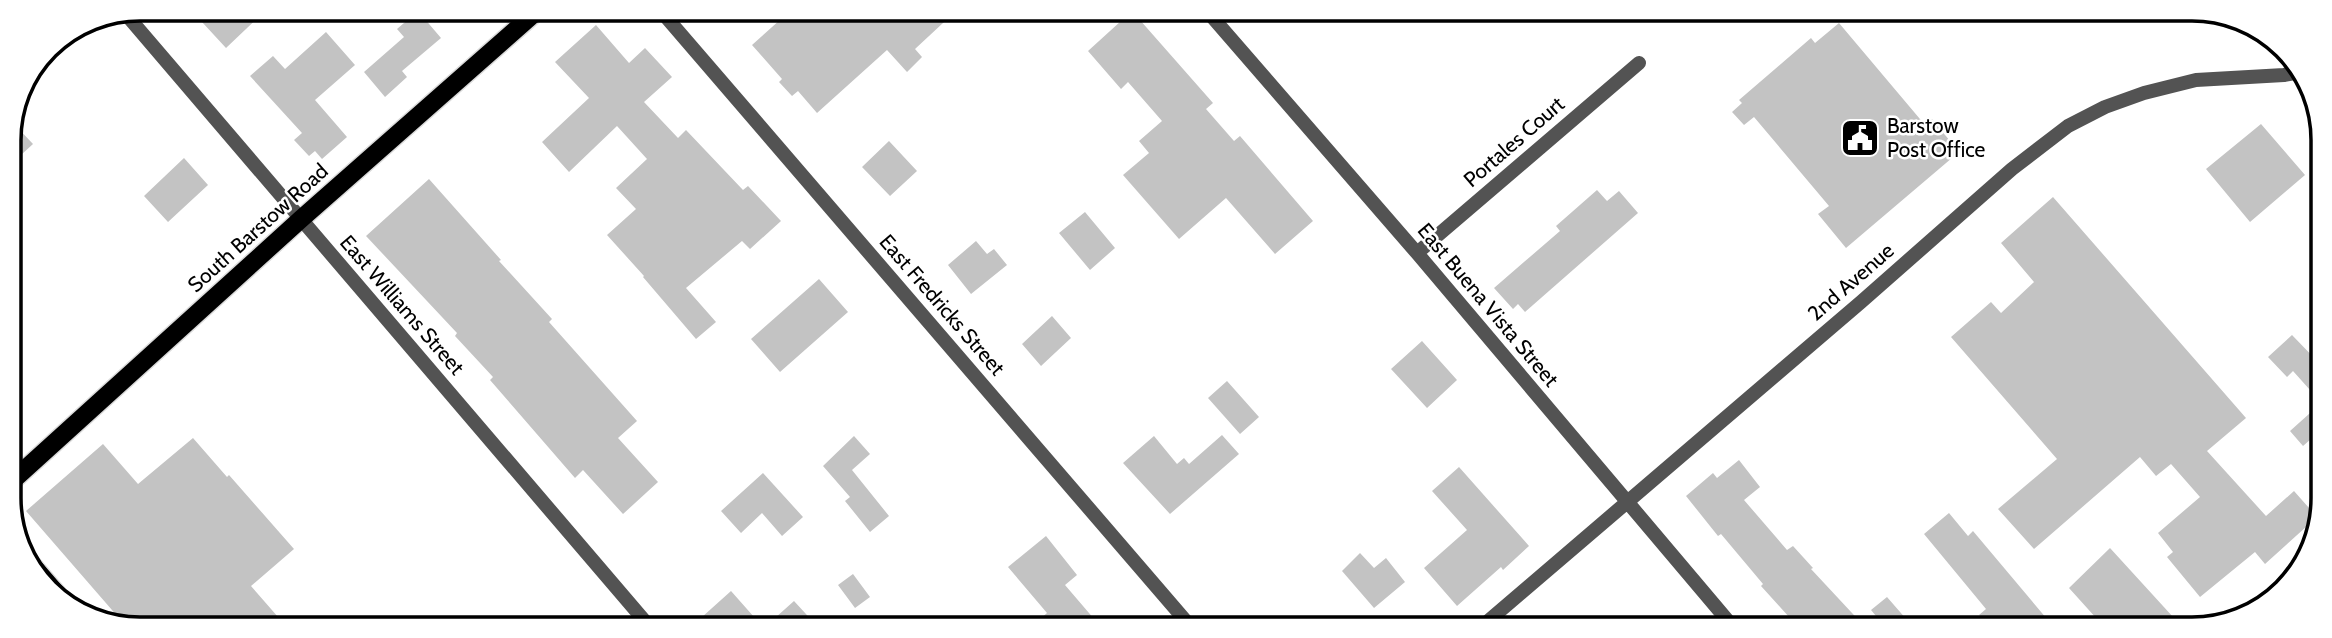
<svg xmlns="http://www.w3.org/2000/svg" width="2332" height="638" font-family="Cabin,sans-serif">
  <rect width="100%" height="100%" fill="#fff"/>
  <path fill="#c3c3c3" d="M 190,9 L 267,9 L 226,48 Z
    M 791,10 L 957,10 L 915,49 L 922,57 L 907,72 L 887,50 L 817,113 L 798,91 L 792,96 L 779,82 L 782,79 L 752,45 Z
    M 418,11 L 441,38 L 402,71 L 407,77 L 385,97 L 364,72 L 404,37 L 397,29 Z
    M 1132,11 L 1213,103 L 1206,109 L 1234,141 L 1240,136 L 1313,221 L 1275,254 L 1226,198 L 1179,239 L 1123,175 L 1149,153 L 1139,141 L 1162,121 L 1128,82 L 1121,89 L 1088,51 Z
    M 1839,23 L 1925,125 L 1932,119 L 1959,152 L 1846,248 L 1818,214 L 1829,206 L 1754,117 L 1744,125 L 1732,112 L 1742,103 L 1739,100 L 1811,38 L 1815,43 Z
    M 596,25 L 629,63 L 645,48 L 672,77 L 644,102 L 678,138 L 686,130 L 743,190 L 748,186 L 781,221 L 750,249 L 742,241 L 686,288 L 716,322 L 696,339 L 643,277 L 644,276 L 607,235 L 636,209 L 616,188 L 647,159 L 617,126 L 569,172 L 542,142 L 589,98 L 555,62 Z
    M 326,32 L 355,65 L 315,100 L 347,137 L 322,159 L 315,151 L 309,156 L 294,140 L 302,133 L 250,76 L 273,56 L 285,69 Z
    M 13,123 L 33,144 L 9,166 L 9,132 Z
    M 2261,124 L 2305,175 L 2250,222 L 2206,169 Z
    M 889,141 L 917,171 L 890,196 L 862,167 Z
    M 184,158 L 208,185 L 168,222 L 144,196 Z
    M 429,179 L 501,260 L 499,261 L 552,319 L 549,322 L 637,421 L 618,438 L 658,482 L 623,514 L 583,470 L 575,478 L 490,380 L 493,377 L 455,336 L 457,333 L 366,236 Z
    M 1597,190 L 1607,201 L 1619,191 L 1638,213 L 1525,312 L 1518,304 L 1513,309 L 1494,288 L 1560,231 L 1556,226 Z
    M 2053,197 L 2246,418 L 2207,451 L 2266,516 L 2294,491 L 2317,517 L 2265,564 L 2255,552 L 2200,597 L 2167,557 L 2173,552 L 2158,533 L 2200,497 L 2171,464 L 2156,476 L 2140,457 L 2034,549 L 1998,509 L 2057,459 L 1951,337 L 1991,302 L 2001,313 L 2034,282 L 2001,243 Z
    M 1085,212 L 1115,248 L 1090,270 L 1059,233 Z
    M 976,241 L 987,254 L 994,249 L 1007,265 L 971,294 L 948,265 Z
    M 819,279 L 848,312 L 780,372 L 751,339 Z
    M 1052,316 L 1071,338 L 1041,366 L 1022,344 Z
    M 2292,335 L 2320,364 L 2319,400 L 2293,371 L 2287,377 L 2268,357 Z
    M 1422,341 L 1457,380 L 1427,408 L 1391,369 Z
    M 1227,381 L 1259,417 L 1240,434 L 1208,398 Z
    M 2319,405 L 2319,432 L 2303,446 L 2290,431 Z
    M 1222,435 L 1239,454 L 1170,514 L 1123,463 L 1154,436 L 1177,464 L 1184,458 L 1189,464 Z
    M 854,436 L 870,454 L 852,470 L 889,516 L 870,532 L 845,501 L 850,497 L 823,466 Z
    M 193,438 L 227,477 L 229,475 L 294,549 L 251,586 L 285,625 L 125,625 L 26,511 L 103,444 L 138,484 Z
    M 1739,460 L 1760,487 L 1744,500 L 1787,550 L 1793,546 L 1813,568 L 1811,569 L 1866,628 L 1799,628 L 1761,586 L 1763,584 L 1721,534 L 1718,536 L 1686,496 L 1713,473 L 1717,478 Z
    M 1459,467 L 1529,546 L 1503,570 L 1501,567 L 1457,606 L 1424,568 L 1467,530 L 1432,491 Z
    M 763,473 L 803,517 L 782,536 L 762,513 L 741,533 L 721,511 Z
    M 1949,513 L 1968,536 L 1973,531 L 2047,619 L 2035,629 L 1991,629 L 1979,615 L 1986,609 L 1924,534 Z
    M 1046,536 L 1077,575 L 1065,585 L 1101,627 L 1031,627 L 1047,613 L 1008,567 Z
    M 2110,548 L 2184,629 L 2106,629 L 2069,588 Z
    M 1360,553 L 1374,568 L 1386,558 L 1405,582 L 1374,608 L 1342,571 Z
    M 853,574 L 870,597 L 855,608 L 838,585 Z
    M 731,591 L 762,626 L 692,626 Z
    M 1887,597 L 1914,628 L 1886,628 L 1871,610 Z
    M 794,601 L 817,626 L 766,626 Z"/>
  <g fill="none" stroke-linecap="round" stroke-linejoin="round">
    <defs>
      <path id="primary" d="M 11,482 L 301,219 L 538,10
        M 32,565 L 57,594"/>
    </defs>
    <use href="#primary" stroke="#dbdbdb" stroke-width="21"/>
    <path stroke="#535353" stroke-width="14" d="M 660,10 L 1191,627
      M 1207,11 L 1417,253 L 1734,628
      M 124,12 L 649,626
      M 1417,253 L 1639,63
      M 1480,628 L 1861,302 L 2012,169 L 2068,126 L 2105,107 L 2144,93 L 2196,80 L 2284,75 L 2300,72"/>
    <path stroke="#202020" stroke-width="14" d="M 2271,600 L 2283,589"/>
    <use href="#primary" stroke="#000" stroke-width="18"/>
  </g>
  <defs>
    <symbol id="civic-square" viewBox="-11 -11 22 22"><rect x="-9" y="-9" width="18" height="18" rx="4" fill="#000" stroke="#fff"/><path d="M-.6-6.5H3V-4.5H.6V-3L4-1V1h2V6H-6V1h2V-1L-.6-3ZM-1.2 2.5V6h2.4V2.5Z" fill="#fff"/></symbol>
  </defs>
  <g fill-rule="evenodd">
    <use href="#civic-square" x="1838" y="116" width="44" height="44"/>
  </g>
  <g text-anchor="middle" stroke-width="5" stroke-linejoin="round" paint-order="stroke">
    <g font-size="21" fill="#000" stroke="#fff" text-anchor="start">
      <text x="1887" y="133">Barstow<tspan x="1887" dy="24">Post Office</tspan></text>
    </g>
    <g font-size="21" fill="#000" stroke="#fff">
      <text transform="translate(1514 142) rotate(-41)" y="7">Portales Court</text>
      <text transform="translate(258 228) rotate(-42)" y="7">South Barstow Road</text>
      <text transform="translate(1851 282) rotate(-41)" y="7">2nd Avenue</text>
      <text transform="translate(402 305) rotate(49)" y="7">East Williams Street</text>
      <text transform="translate(942 305) rotate(49)" y="7">East Fredricks Street</text>
      <text transform="translate(1488 305) rotate(50)" y="7">East Buena Vista Street</text>
    </g>
  </g>
  <path d="M0 0H2332V638H0ZM140 21H2192A119 119 0 0 1 2311 140V498A119 119 0 0 1 2192 617H140A119 119 0 0 1 21 498V140A119 119 0 0 1 140 21Z" fill="#fff" fill-rule="evenodd"/>
  <path fill="none" stroke="#000" stroke-width="3.5" d="M140 21H2192A119 119 0 0 1 2311 140V498A119 119 0 0 1 2192 617H140A119 119 0 0 1 21 498V140A119 119 0 0 1 140 21Z"/>
</svg>
